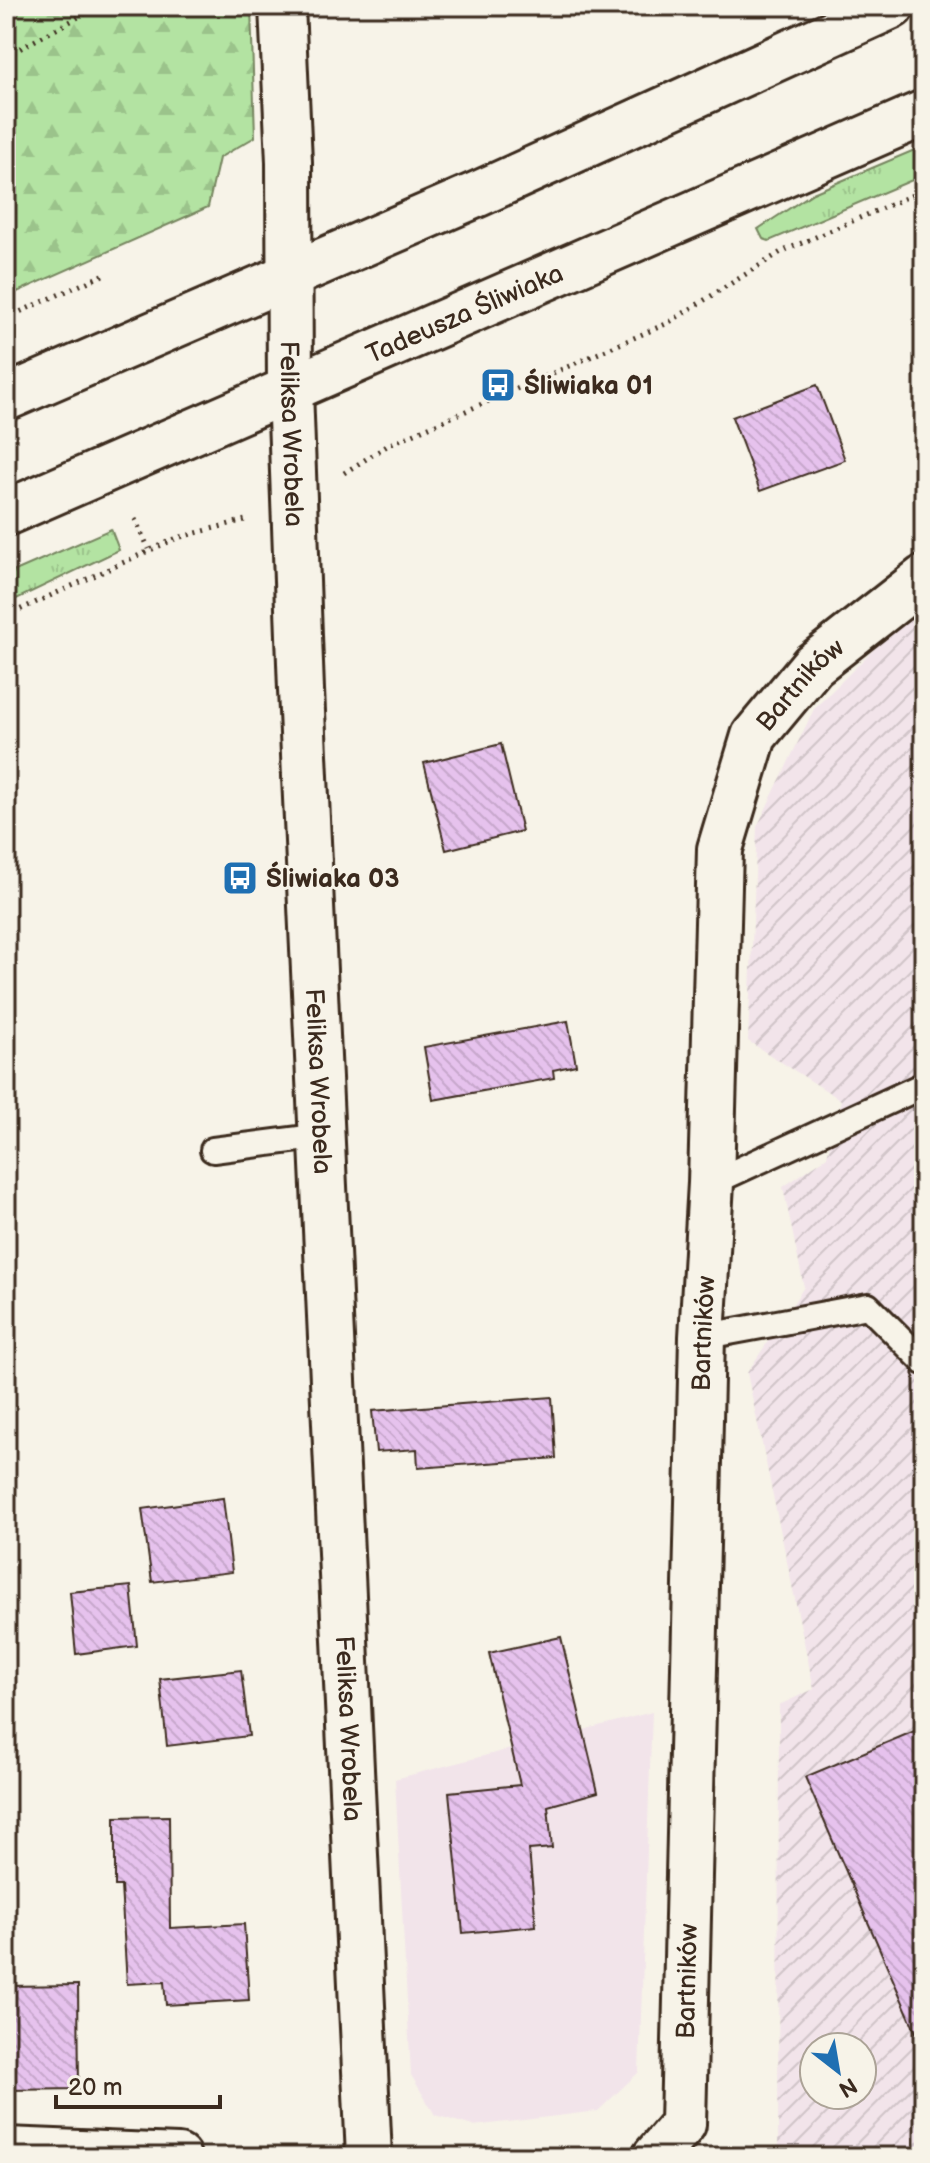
<svg xmlns="http://www.w3.org/2000/svg" width="930" height="2163" font-family="'Balsamiq Sans',sans-serif">
  <defs>
    <pattern id="industrial-furrows" width="10" height="10" patternUnits="userSpaceOnUse" patternTransform="scale(2)"><rect width="10" height="10" fill="#f2e4ea"/><path d="M-1 1l2-2M0 10L10 0M9 11l2-2" fill="none" stroke="#d0c4c8"/></pattern>
    <pattern id="grass-tufts" width="24" height="20" patternUnits="userSpaceOnUse" patternTransform="scale(2)"><rect width="24" height="20" fill="#b3e3a2"/><path d="M3 7l-1-3M5 7V3M7 7l1-3M15 17l-1-3M17 17v-4M19 17l1-3" fill="none" stroke="#9bc38b"/></pattern>
    <pattern id="forest-firs" width="22" height="20" patternUnits="userSpaceOnUse" patternTransform="scale(2)"><rect width="22" height="20" fill="#b3e3a2"/><path d="M5 1l3.5 6h-7zM16 11l3.5 6h-7z" fill="#9bc38b"/></pattern>
    <pattern id="building-back-hatch" width="6" height="6" patternUnits="userSpaceOnUse" patternTransform="scale(2)"><rect width="6" height="6" fill="#e6c2ed"/><path d="M-1 5l2 2M0 0l6 6M5-1l2 2" fill="none" stroke="#c6a7cb"/></pattern>
  </defs>
  <rect width="100%" height="100%" fill="#f7f3e8"/>
  <filter id="ink" filterUnits="userSpaceOnUse"><feTurbulence type="fractalNoise" baseFrequency=".0125" numOctaves="2"/><feDisplacementMap in="SourceGraphic" scale="16" xChannelSelector="R" yChannelSelector="G"/><feConvolveMatrix kernelMatrix="1 2 1 2 8 2 1 2 1" color-interpolation-filters="sRGB"/></filter>
  <g filter="url(#ink)">
    <path fill="#f2e4ea" d="M 652,1712 L 639,2072 L 598,2111 L 473,2126 L 435,2115 L 411,2075 L 395,1779 Z"/>
    <path fill="url(#industrial-furrows)" fill-rule="evenodd" d="M 924,613 L 924,2157 L 778,2157 L 779,1705 L 814,1689 L 747,1373 L 804,1287 L 783,1187 L 827,1157 L 841,1100 L 748,1041 L 757,827 L 814,709 L 901,622 ZM 814,2047 L 862,2047 L 862,2095 L 814,2095 Z"/>
    <path fill="url(#grass-tufts)" stroke="#778660" stroke-width="2" d="M 924,146 L 924,175 L 769,241 L 763,239 L 758,229 L 813,193 Z
      M 111,529 L 119,550 L 6,604 L 6,575 Z"/>
    <path fill="url(#forest-firs)" stroke="#778660" stroke-width="2" d="M 6,6 L 251,6 L 255,137 L 219,158 L 208,207 L 6,297 Z"/>
    <path fill="url(#building-back-hatch)" stroke="#3b2a1e" stroke-width="2" d="M 817,385 L 845,460 L 760,491 L 732,417 Z
      M 501,744 L 522,831 L 446,850 L 424,763 Z
      M 568,1021 L 576,1065 L 553,1070 L 554,1078 L 433,1100 L 424,1047 Z
      M 552,1397 L 556,1458 L 418,1468 L 417,1449 L 376,1452 L 372,1411 Z
      M 223,1498 L 232,1572 L 152,1582 L 142,1509 Z
      M 131,1586 L 137,1646 L 76,1654 L 70,1592 Z
      M 561,1637 L 598,1792 L 548,1806 L 552,1848 L 529,1850 L 536,1926 L 463,1933 L 449,1792 L 520,1785 L 489,1653 Z
      M 241,1670 L 249,1736 L 167,1746 L 160,1679 Z
      M 924,1727 L 924,2051 L 805,1777 Z
      M 169,1816 L 170,1928 L 244,1924 L 249,2000 L 166,2005 L 164,1982 L 127,1984 L 121,1886 L 115,1886 L 115,1817 Z
      M 78,1985 L 79,2089 L 6,2090 L 6,1986 Z"/>
    <g fill="none" stroke-linecap="round" stroke-linejoin="round">
      <defs>
        <path id="service" d="M 213,1150 L 323,1136
          M 711,1183 L 924,1085
          M 702,1337 L 868,1306 L 924,1362"/>
        <g id="minor">
          <path id="s1" d="M 282,6 L 289,162 L 290,390 L 301,690 L 369,2157"/>
          <path d="M 6,2150 L 178,2157"/>
          <path id="s2" d="M 655,2157 L 683,2124 L 702,1337 L 711,1183 L 720,849 L 754,736 L 813,665 L 924,578"/>
        </g>
        <g id="primary">
          <path d="M 6,398 L 478,194 L 892,6"/>
          <path id="s3" d="M 6,513 L 924,113"/>
        </g>
      </defs>
      <use href="#service" stroke="#3b2a1e" stroke-width="30"/>
      <use href="#minor" stroke="#3b2a1e" stroke-width="50"/>
      <use href="#primary" stroke="#3b2a1e" stroke-width="50"/>
      <path stroke="#3b2a1e" stroke-width="5" stroke-dasharray="2 6" stroke-linecap="butt" d="M 6,56 L 86,13 L 121,6
        M 6,318 L 103,275
        M 344,473 L 390,444 L 668,323 L 781,252 L 924,190
        M 135,519 L 149,549
        M 6,616 L 177,538 L 245,520"/>
      <use href="#service" stroke="#f7f3e8" stroke-width="24"/>
      <use href="#minor" stroke="#f7f3e8" stroke-width="44"/>
      <use href="#primary" stroke="#f7f3e8" stroke-width="44"/>
    </g>
  </g>
  <defs>
    <symbol id="bus-square" viewBox="-11 -11 22 22"><rect x="-9" y="-9" width="18" height="18" rx="4" fill="#1f6fb2" stroke="#f7f3e8"/><path d="M-5-6H5V4H4V6H2V4H-2V6H-4V4H-5ZM-3.5-4V0h7V-4ZM-3.5 1.2v1.5H-2V1.2ZM2 1.2v1.5H3.5V1.2Z" fill="#fff"/></symbol>
  </defs>
  <g fill-rule="evenodd">
    <use href="#bus-square" x="478" y="365" width="40" height="40"/>
    <use href="#bus-square" x="220" y="858" width="40" height="40"/>
  </g>
  <g text-anchor="middle" stroke-width="6" stroke-linejoin="round" paint-order="stroke">
    <g font-size="26" fill="#3b2a1e" stroke="#f7f3e8">
      <text dy="9" stroke="none"><textPath href="#s3" startOffset="500">Tadeusza Śliwiaka</textPath></text>
      <text dy="9" stroke="none"><textPath href="#s1" startOffset="428">Feliksa Wrobela</textPath></text>
      <text dy="9" stroke="none"><textPath href="#s2" startOffset="1506">Bartników</textPath></text>
      <text dy="9" stroke="none"><textPath href="#s1" startOffset="1076">Feliksa Wrobela</textPath></text>
      <text dy="9" stroke="none"><textPath href="#s2" startOffset="834">Bartników</textPath></text>
      <text dy="9" stroke="none"><textPath href="#s1" startOffset="1724">Feliksa Wrobela</textPath></text>
      <text dy="9" stroke="none"><textPath href="#s2" startOffset="186">Bartników</textPath></text>
    </g>
    <g font-size="26" font-weight="bold" fill="#3b2a1e" stroke="#f7f3e8" text-anchor="start">
      <text x="524" y="394">Śliwiaka 01</text>
      <text x="266" y="887">Śliwiaka 03</text>
    </g>
  </g>
  <rect width="930" height="2163" fill="none" stroke="#f7f3e8" stroke-width="32"/>
  <rect x="16" y="16" width="898" height="2131" fill="none" stroke="#3b2a1e" stroke-width="3" filter="url(#ink)"/>
  <g transform="translate(838 2071) rotate(149)"><circle r="38" fill="#f7f3e8" stroke="#aca397" stroke-width="2"/>
  <path d="M0-6L14 30L0 20L-14 30Z" fill="#1f6fb2"/>
  <text y="-12" font-size="22" font-weight="bold" text-anchor="middle" fill="#3b2a1e">N</text>
  </g>
  <path d="M56 2095v12h164v-12" fill="none" stroke="#3b2a1e" stroke-width="4"/>
  <text x="68" y="2095" font-size="24" fill="#3b2a1e" stroke="#f7f3e8" stroke-width="6" paint-order="stroke">20 m</text>
</svg>
